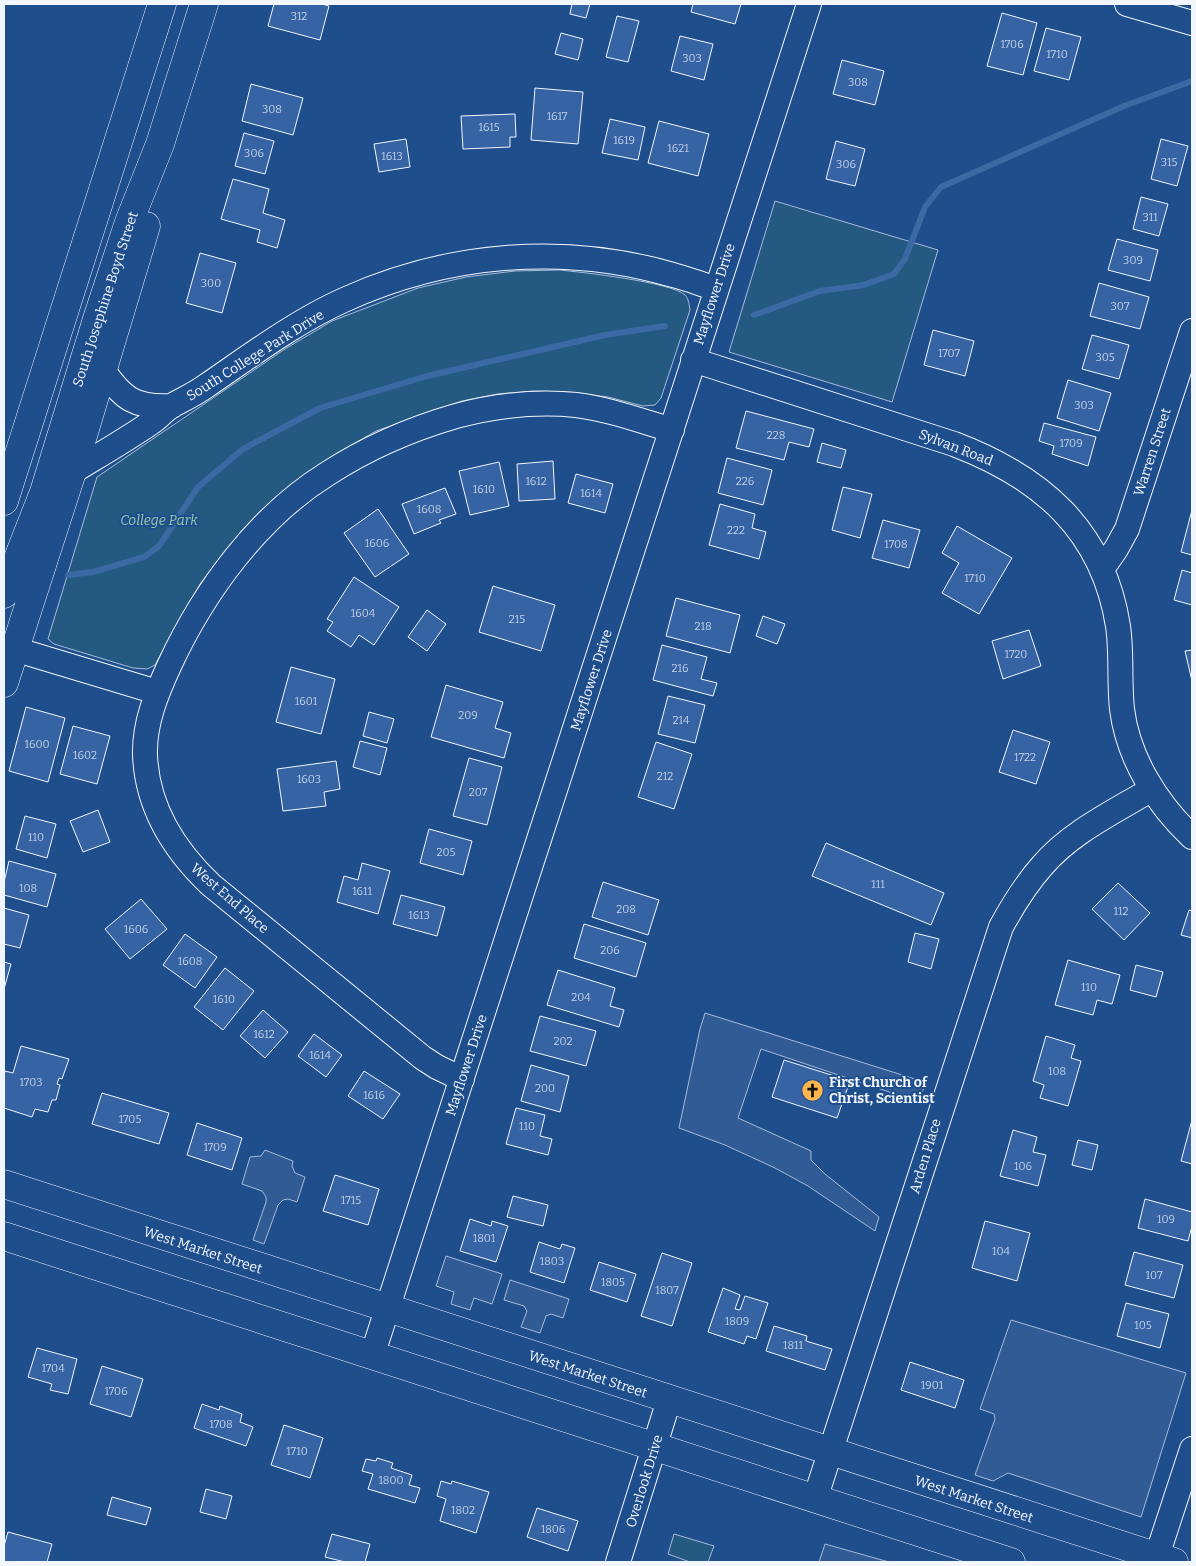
<svg xmlns="http://www.w3.org/2000/svg" width="1196" height="1566" font-family="Bitter,serif">
  <rect width="100%" height="100%" fill="#1f4e8c"/>
  <path fill="#245a82" stroke="#a8bbd7" d="M 775,201 L 938,250 L 892,402 L 729,352 Z
    M 559,270 C 581,272 671,282 685,295 C 689,299 689,305 690,310 L 661,398 L 655,405 L 643,406 L 608,397 L 569,392 L 534,391 L 497,394 L 462,401 L 376,431 L 328,459 L 257,516 L 228,547 L 200,584 L 155,665 L 147,669 L 133,668 L 54,644 L 48,639 L 97,477 L 285,349 L 332,321 L 418,288 L 466,277 L 515,271 Z
    M 674,1534 L 714,1546 L 708,1562 L 690,1562 L 668,1554 Z"/>
  <path fill="#305b95" stroke="#a8bbd7" d="M 705,1013 L 915,1079 L 924,1087 L 919,1102 L 761,1049 L 738,1118 L 811,1151 L 811,1160 L 825,1174 L 879,1217 L 875,1231 L 808,1186 L 775,1168 L 725,1145 L 679,1128 L 700,1029 Z
    M 265,1150 L 293,1161 L 292,1166 L 295,1173 L 305,1177 L 297,1202 L 288,1199 L 283,1200 L 278,1205 L 264,1244 L 253,1240 L 266,1202 L 266,1197 L 262,1191 L 242,1184 L 250,1157 L 261,1156 Z
    M 446,1256 L 502,1274 L 492,1304 L 474,1298 L 470,1310 L 451,1304 L 454,1292 L 436,1286 Z
    M 510,1280 L 569,1299 L 563,1318 L 551,1314 L 546,1316 L 540,1333 L 521,1327 L 527,1311 L 524,1306 L 504,1300 Z
    M 1011,1320 L 1186,1373 L 1141,1517 L 1008,1473 L 993,1481 L 975,1475 L 995,1419 L 994,1414 L 980,1409 Z
    M 825,1544 L 889,1562 L 819,1562 Z"/>
  <g fill="none" stroke-linecap="round" stroke-linejoin="round">
    <path stroke="#3b69a3" stroke-width="6" d="M 754,315 L 820,291 L 864,285 L 894,274 L 905,259 L 925,207 L 941,187 L 1124,106 L 1192,81
      M 68,575 L 93,572 L 144,557 L 159,546 L 198,487 L 243,449 L 320,408 L 427,376 L 605,335 L 665,326"/>
  </g>
  <path fill="#3563a3" stroke="#f2f6ff" d="M 274,4 L 322,4 L 329,6 L 320,40 L 268,26 Z
    M 572,4 L 590,4 L 586,18 L 570,14 Z
    M 693,4 L 741,4 L 735,24 L 691,12 Z
    M 1002,13 L 1037,23 L 1023,75 L 987,66 Z
    M 617,16 L 639,21 L 628,62 L 606,57 Z
    M 1046,28 L 1081,37 L 1069,80 L 1034,71 Z
    M 561,33 L 583,39 L 578,60 L 555,54 Z
    M 680,36 L 713,44 L 704,80 L 671,71 Z
    M 842,60 L 884,71 L 875,105 L 833,94 Z
    M 251,84 L 303,98 L 293,135 L 242,121 Z
    M 535,88 L 583,92 L 578,144 L 531,140 Z
    M 515,114 L 516,137 L 510,137 L 510,147 L 463,149 L 461,116 Z
    M 610,119 L 645,127 L 638,160 L 602,153 Z
    M 659,121 L 709,134 L 698,176 L 648,163 Z
    M 244,133 L 274,141 L 265,174 L 235,166 Z
    M 406,139 L 410,167 L 379,172 L 374,144 Z
    M 1161,139 L 1188,146 L 1177,186 L 1151,179 Z
    M 836,141 L 865,149 L 855,186 L 826,179 Z
    M 233,179 L 269,189 L 263,213 L 285,220 L 277,248 L 257,242 L 260,230 L 221,219 Z
    M 1141,197 L 1168,204 L 1159,236 L 1133,229 Z
    M 1117,239 L 1158,250 L 1150,281 L 1108,270 Z
    M 200,253 L 236,263 L 222,313 L 186,303 Z
    M 1099,283 L 1149,297 L 1140,329 L 1090,316 Z
    M 933,330 L 974,341 L 965,376 L 924,365 Z
    M 1092,335 L 1129,345 L 1119,379 L 1082,369 Z
    M 1068,380 L 1111,393 L 1099,431 L 1057,418 Z
    M 746,411 L 814,429 L 809,447 L 789,442 L 784,460 L 736,448 Z
    M 1044,423 L 1096,437 L 1088,466 L 1052,454 L 1054,446 L 1039,441 Z
    M 822,443 L 846,450 L 841,468 L 817,462 Z
    M 727,458 L 772,470 L 763,505 L 718,493 Z
    M 553,461 L 555,499 L 519,501 L 517,464 Z
    M 499,462 L 509,506 L 470,515 L 459,471 Z
    M 576,474 L 613,484 L 605,513 L 568,503 Z
    M 843,487 L 872,494 L 860,538 L 832,530 Z
    M 445,488 L 456,514 L 439,520 L 441,523 L 414,534 L 402,504 Z
    M 720,504 L 755,514 L 752,528 L 766,532 L 759,559 L 709,545 Z
    M 378,509 L 409,554 L 375,577 L 344,533 Z
    M 1192,510 L 1192,555 L 1181,552 Z
    M 883,520 L 920,530 L 909,568 L 872,558 Z
    M 957,526 L 1012,558 L 979,614 L 942,593 L 959,563 L 942,553 Z
    M 1182,570 L 1192,573 L 1192,605 L 1174,600 Z
    M 354,577 L 399,607 L 374,645 L 359,635 L 351,647 L 327,631 L 333,622 L 327,619 Z
    M 493,586 L 555,605 L 541,651 L 479,632 Z
    M 676,598 L 740,615 L 730,653 L 666,636 Z
    M 427,610 L 446,624 L 427,651 L 408,637 Z
    M 763,616 L 785,624 L 777,644 L 756,636 Z
    M 1029,630 L 1041,666 L 1003,679 L 992,641 Z
    M 662,645 L 707,657 L 701,679 L 717,683 L 713,696 L 653,680 Z
    M 1192,650 L 1192,681 L 1185,651 Z
    M 291,667 L 335,679 L 321,734 L 276,722 Z
    M 446,685 L 503,702 L 495,728 L 511,733 L 504,758 L 431,737 Z
    M 668,696 L 705,705 L 695,743 L 658,734 Z
    M 26,707 L 65,718 L 48,782 L 9,771 Z
    M 369,712 L 394,719 L 387,743 L 363,736 Z
    M 73,726 L 110,736 L 97,784 L 60,774 Z
    M 1013,730 L 1050,742 L 1036,784 L 999,772 Z
    M 360,741 L 387,748 L 380,775 L 353,767 Z
    M 656,742 L 692,754 L 674,809 L 638,797 Z
    M 469,758 L 502,767 L 487,825 L 453,816 Z
    M 336,761 L 340,789 L 324,792 L 326,806 L 283,811 L 277,769 Z
    M 98,810 L 110,842 L 83,852 L 70,821 Z
    M 25,816 L 56,824 L 47,858 L 16,849 Z
    M 429,829 L 472,841 L 463,875 L 420,863 Z
    M 826,843 L 944,893 L 931,925 L 812,876 Z
    M 9,861 L 56,874 L 47,907 L 4,895 L 4,882 Z
    M 362,863 L 390,871 L 378,914 L 337,902 L 344,876 L 358,880 Z
    M 603,882 L 659,900 L 648,935 L 592,917 Z
    M 1118,883 L 1150,913 L 1124,940 L 1092,909 Z
    M 401,895 L 445,907 L 437,936 L 393,924 Z
    M 141,899 L 167,929 L 130,959 L 105,929 Z
    M 4,908 L 29,915 L 20,948 L 4,944 Z
    M 1189,910 L 1192,911 L 1192,938 L 1181,935 Z
    M 584,924 L 646,943 L 636,977 L 574,958 Z
    M 915,933 L 939,939 L 931,969 L 908,962 Z
    M 185,934 L 217,957 L 195,988 L 163,965 Z
    M 1068,960 L 1120,975 L 1112,1004 L 1097,1000 L 1093,1015 L 1055,1005 Z
    M 4,962 L 11,964 L 4,989 Z
    M 1136,965 L 1163,972 L 1156,997 L 1130,990 Z
    M 225,968 L 254,991 L 223,1030 L 194,1007 Z
    M 558,970 L 615,988 L 610,1006 L 624,1010 L 619,1027 L 547,1005 Z
    M 263,1010 L 288,1032 L 265,1058 L 240,1036 Z
    M 540,1016 L 596,1031 L 586,1066 L 530,1051 Z
    M 314,1034 L 342,1055 L 326,1077 L 298,1056 Z
    M 1046,1036 L 1075,1045 L 1071,1058 L 1081,1061 L 1068,1106 L 1040,1098 L 1044,1085 L 1033,1081 Z
    M 21,1046 L 69,1059 L 62,1079 L 59,1078 L 57,1084 L 60,1085 L 56,1100 L 52,1100 L 48,1112 L 35,1109 L 32,1117 L 4,1108 L 4,1076 L 5,1071 L 13,1073 Z
    M 784,1060 L 850,1081 L 837,1118 L 772,1097 Z
    M 531,1065 L 569,1076 L 560,1112 L 521,1101 Z
    M 364,1071 L 400,1094 L 383,1119 L 348,1096 Z
    M 102,1093 L 169,1113 L 159,1144 L 92,1124 Z
    M 516,1108 L 545,1115 L 540,1136 L 552,1139 L 548,1155 L 506,1144 Z
    M 1192,1120 L 1192,1164 L 1181,1161 Z
    M 197,1123 L 242,1138 L 232,1170 L 187,1155 Z
    M 1013,1130 L 1037,1137 L 1033,1152 L 1046,1155 L 1038,1186 L 1000,1176 Z
    M 1078,1140 L 1098,1145 L 1092,1170 L 1072,1165 Z
    M 335,1175 L 379,1189 L 368,1225 L 323,1211 Z
    M 513,1196 L 548,1205 L 543,1226 L 507,1217 Z
    M 1145,1199 L 1192,1212 L 1192,1226 L 1188,1241 L 1138,1228 Z
    M 470,1219 L 491,1226 L 492,1221 L 508,1226 L 496,1262 L 460,1251 Z
    M 985,1221 L 1030,1233 L 1017,1281 L 972,1268 Z
    M 539,1242 L 560,1249 L 562,1244 L 575,1248 L 564,1283 L 530,1272 Z
    M 1134,1252 L 1183,1265 L 1174,1298 L 1125,1285 Z
    M 662,1253 L 692,1263 L 672,1326 L 641,1316 Z
    M 599,1262 L 636,1274 L 627,1302 L 590,1290 Z
    M 723,1288 L 740,1295 L 735,1309 L 740,1310 L 745,1296 L 768,1303 L 756,1339 L 747,1336 L 744,1344 L 708,1332 Z
    M 1126,1303 L 1169,1314 L 1160,1348 L 1117,1336 Z
    M 774,1326 L 807,1336 L 806,1341 L 832,1349 L 825,1370 L 766,1351 Z
    M 37,1348 L 77,1359 L 68,1394 L 50,1390 L 52,1384 L 28,1377 Z
    M 910,1362 L 964,1380 L 955,1408 L 901,1390 Z
    M 102,1366 L 143,1379 L 131,1417 L 90,1404 Z
    M 202,1404 L 219,1410 L 220,1406 L 242,1414 L 240,1422 L 253,1427 L 246,1446 L 194,1428 Z
    M 284,1425 L 323,1438 L 310,1478 L 271,1465 Z
    M 377,1458 L 393,1463 L 391,1468 L 412,1475 L 409,1485 L 420,1488 L 415,1503 L 368,1489 L 373,1474 L 362,1471 L 366,1459 L 376,1461 Z
    M 441,1481 L 451,1484 L 452,1481 L 489,1492 L 476,1533 L 440,1521 L 446,1499 L 437,1496 Z
    M 206,1489 L 232,1496 L 226,1519 L 200,1512 Z
    M 112,1497 L 151,1508 L 146,1525 L 107,1515 Z
    M 537,1508 L 578,1521 L 568,1551 L 527,1537 Z
    M 8,1532 L 52,1544 L 47,1562 L 4,1562 L 4,1546 Z
    M 332,1534 L 370,1544 L 365,1562 L 345,1562 L 325,1557 Z"/>
  <g fill="none" stroke-linecap="round" stroke-linejoin="round">
    <defs>
      <path id="minor" d="M 1127,4 L 1192,23
        M 693,360 L 954,444 C 1041,477 1103,530 1118,626 C 1122,653 1119,682 1122,709 C 1128,758 1157,804 1192,837
        M 103,370 C 123,399 135,408 172,406
        M 72,472 C 98,456 124,441 149,424 C 158,419 164,410 173,405 C 184,399 195,394 206,386 C 250,356 295,322 344,300 C 447,253 564,243 673,275 C 688,279 702,284 716,289
        M 1102,569 L 1116,549 L 1127,529 L 1192,331
        M 14,649 L 157,692
        M 462,1079 L 437,1067 L 423,1058 L 211,885 C 174,850 147,807 145,755 C 144,723 157,692 170,664 C 204,591 258,517 327,474 C 367,448 411,429 456,416 C 494,406 537,401 576,405 C 609,409 641,421 672,430
        M 372,1356 L 809,4
        M 815,1499 L 1001,927 C 1013,905 1025,885 1042,866 C 1071,832 1114,812 1152,789
        M 618,1562 L 669,1400
        M 1155,1562 L 1192,1449"/>
      <path id="major" d="M 4,501 L 162,4
        M 4,594 L 44,492 L 97,319 L 129,222 L 160,144 L 204,4
        M 4,683 L 72,472 L 146,226
        M 4,1184 L 1174,1562
        M 4,1236 L 1011,1562"/>
    </defs>
    <use href="#minor" stroke="#f2f6ff" stroke-width="26"/>
    <use href="#major" stroke="#f2f6ff" stroke-width="29"/>
    <use href="#minor" stroke="#1f4e8c" stroke-width="24"/>
    <use href="#major" stroke="#1f4e8c" stroke-width="28"/>
  </g>
  <defs>
    <symbol id="church-disc" viewBox="-11 -11 22 22"><circle r="9.5" fill="#ffb74d" stroke="#1f4e8c"/><path d="M-1.2-6h2.4v3.5h3.3v2.4h-3.3V6h-2.4V-.1h-3.3v-2.4h3.3Z" fill="#111"/></symbol>
  </defs>
  <g fill-rule="evenodd">
    <use href="#church-disc" x="800" y="1078" width="25" height="25"/>
  </g>
  <g text-anchor="middle" stroke-width="4" stroke-linejoin="round" paint-order="stroke">
    <g font-size="11" fill="#c3d1e8">
      <text x="299" y="20">312</text>
      <text x="1012" y="48">1706</text>
      <text x="1057" y="58">1710</text>
      <text x="692" y="62">303</text>
      <text x="858" y="86">308</text>
      <text x="272" y="113">308</text>
      <text x="557" y="120">1617</text>
      <text x="489" y="131">1615</text>
      <text x="624" y="144">1619</text>
      <text x="678" y="152">1621</text>
      <text x="254" y="157">306</text>
      <text x="392" y="160">1613</text>
      <text x="1169" y="166">315</text>
      <text x="846" y="168">306</text>
      <text x="1150" y="221">311</text>
      <text x="1133" y="264">309</text>
      <text x="211" y="287">300</text>
      <text x="1120" y="310">307</text>
      <text x="949" y="357">1707</text>
      <text x="1105" y="361">305</text>
      <text x="1084" y="409">303</text>
      <text x="776" y="439">228</text>
      <text x="1071" y="447">1709</text>
      <text x="536" y="485">1612</text>
      <text x="745" y="485">226</text>
      <text x="484" y="493">1610</text>
      <text x="591" y="497">1614</text>
      <text x="429" y="513">1608</text>
      <text x="736" y="534">222</text>
      <text x="377" y="547">1606</text>
      <text x="896" y="548">1708</text>
      <text x="975" y="582">1710</text>
      <text x="363" y="617">1604</text>
      <text x="517" y="623">215</text>
      <text x="703" y="630">218</text>
      <text x="1016" y="658">1720</text>
      <text x="680" y="672">216</text>
      <text x="306" y="705">1601</text>
      <text x="468" y="719">209</text>
      <text x="681" y="724">214</text>
      <text x="37" y="748">1600</text>
      <text x="85" y="759">1602</text>
      <text x="1025" y="761">1722</text>
      <text x="665" y="780">212</text>
      <text x="309" y="783">1603</text>
      <text x="478" y="796">207</text>
      <text x="36" y="841">110</text>
      <text x="446" y="856">205</text>
      <text x="878" y="888">111</text>
      <text x="28" y="892">108</text>
      <text x="362" y="895">1611</text>
      <text x="626" y="913">208</text>
      <text x="1121" y="915">112</text>
      <text x="419" y="919">1613</text>
      <text x="136" y="933">1606</text>
      <text x="610" y="954">206</text>
      <text x="190" y="965">1608</text>
      <text x="1089" y="991">110</text>
      <text x="581" y="1001">204</text>
      <text x="224" y="1003">1610</text>
      <text x="264" y="1038">1612</text>
      <text x="563" y="1045">202</text>
      <text x="320" y="1059">1614</text>
      <text x="1057" y="1075">108</text>
      <text x="31" y="1086">1703</text>
      <text x="545" y="1092">200</text>
      <text x="374" y="1099">1616</text>
      <text x="130" y="1123">1705</text>
      <text x="527" y="1130">110</text>
      <text x="215" y="1151">1709</text>
      <text x="1023" y="1170">106</text>
      <text x="351" y="1204">1715</text>
      <text x="1166" y="1223">109</text>
      <text x="484" y="1242">1801</text>
      <text x="1001" y="1255">104</text>
      <text x="552" y="1265">1803</text>
      <text x="1154" y="1279">107</text>
      <text x="613" y="1286">1805</text>
      <text x="667" y="1294">1807</text>
      <text x="737" y="1325">1809</text>
      <text x="1143" y="1329">105</text>
      <text x="793" y="1349">1811</text>
      <text x="53" y="1372">1704</text>
      <text x="932" y="1389">1901</text>
      <text x="116" y="1395">1706</text>
      <text x="221" y="1428">1708</text>
      <text x="297" y="1455">1710</text>
      <text x="391" y="1484">1800</text>
      <text x="463" y="1514">1802</text>
      <text x="553" y="1533">1806</text>
    </g>
    <g font-size="14" fill="#f2f6ff" stroke="#1f4e8c">
      <text transform="translate(714 294) rotate(-72)" y="5">Mayflower Drive</text>
      <text transform="translate(105 299) rotate(-72)" y="5">South Josephine Boyd Street</text>
      <text transform="translate(255 355) rotate(-32)" y="5">South College Park Drive</text>
      <text transform="translate(956 447) rotate(21)" y="5">Sylvan Road</text>
      <text transform="translate(1152 452) rotate(-72)" y="5">Warren Street</text>
      <text transform="translate(591 680) rotate(-72)" y="5">Mayflower Drive</text>
      <text transform="translate(230 898) rotate(41)" y="5">West End Place</text>
      <text transform="translate(466 1065) rotate(-72)" y="5">Mayflower Drive</text>
      <text transform="translate(925 1156) rotate(-73)" y="5">Arden Place</text>
      <text transform="translate(203 1250) rotate(18)" y="5">West Market Street</text>
      <text transform="translate(588 1374) rotate(18)" y="5">West Market Street</text>
      <text transform="translate(644 1481) rotate(-73)" y="5">Overlook Drive</text>
      <text transform="translate(974 1499) rotate(18)" y="5">West Market Street</text>
    </g>
    <g font-size="14" font-style="italic" fill="#97c8a6" stroke="#1f4e8c">
      <text x="159" y="525">College Park</text>
    </g>
    <g font-size="14" font-weight="bold" fill="#f2f6ff" stroke="#1f4e8c" text-anchor="start">
      <text x="829" y="1087">First Church of<tspan x="829" dy="16">Christ, Scientist</tspan></text>
    </g>
  </g>
  <rect width="1196" height="1566" fill="none" stroke="#f2f6ff" stroke-width="10"/>
</svg>
